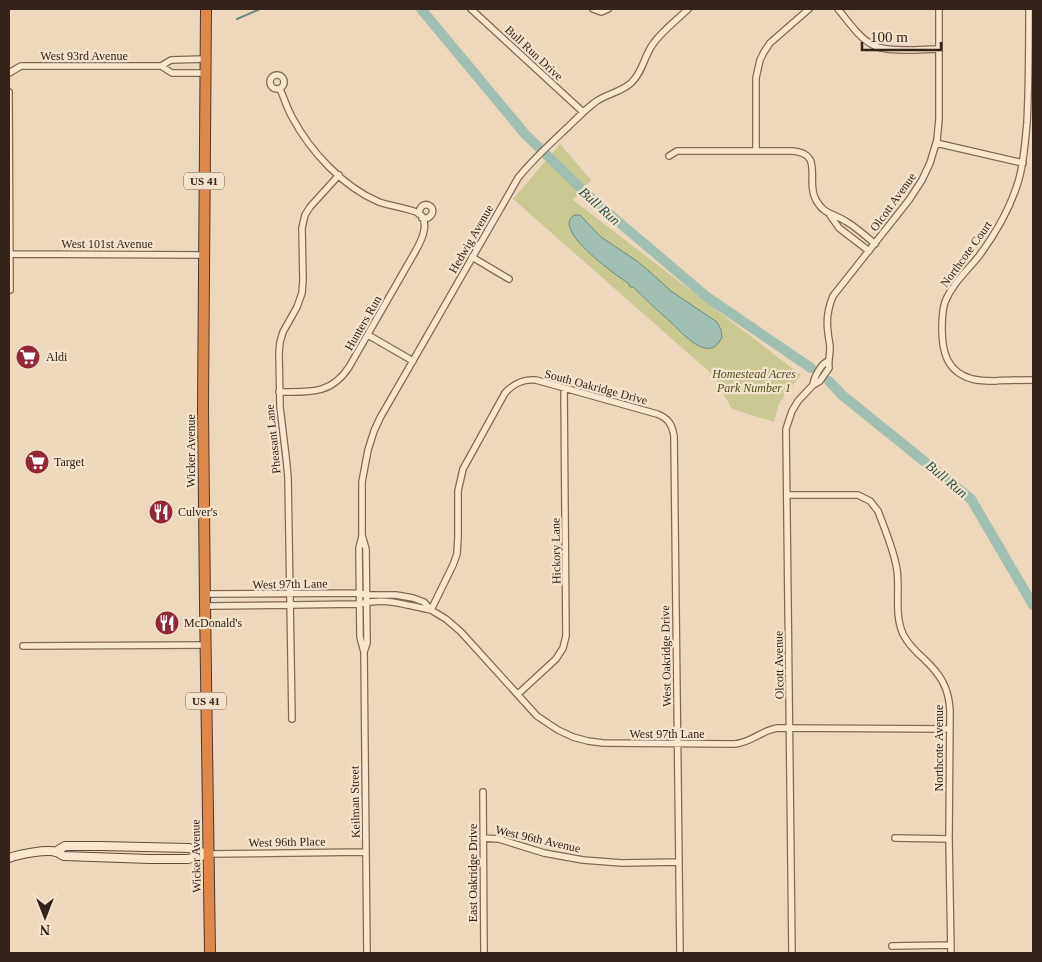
<svg xmlns="http://www.w3.org/2000/svg" width="1042" height="962" font-family="'Times New Roman',serif">
  <rect width="100%" height="100%" fill="#edd8bd"/>
  <path fill="#cac991" d="M 560,144 L 591,180 L 573,200 L 801,375 L 786,393 L 779,404 L 774,422 L 732,409 L 714,376 L 513,199 Z"/>
  <path fill="#a0beb1" stroke="#688b7e" d="M 575,215 L 580,215 L 601,237 L 637,261 L 650,272 L 671,291 L 717,322 L 721,330 L 722,337 C 708,368 678,327 665,317 C 654,308 644,297 633,287 L 630,287 L 628,283 C 617,276 549,228 575,215 Z"/>
  <g fill="none" stroke-linecap="round" stroke-linejoin="round">
    <path stroke="#688b7e" stroke-width="2" d="M 237,19 L 260,9"/>
    <path stroke="#a0beb1" stroke-width="10" d="M 421,9 L 525,134 L 594,201 L 707,297 L 811,368
      M 829,381 L 842,395 L 971,499 L 1033,605"/>
    <defs>
      <path id="street" d="M 471,9 L 583,112
        M 593,9 L 601,12 L 608,9
        M 838,9 C 847,20 860,39 873,45 C 887,53 922,49 939,49
        M 1029,9 C 1029,47 1029,85 1027,123 C 1025,142 1024,161 1019,179 C 1011,207 996,233 979,256 C 967,271 952,284 945,302 C 942,311 942,320 942,329 C 942,352 947,372 972,379 C 980,381 988,381 995,381 C 1008,380 1021,380 1033,380
        M 161,66 L 171,60 L 205,59
        M 9,73 L 21,66 L 161,66 L 172,73 L 205,73
        M270 82a7 7 0 1 1 14 0a7 7 0 1 1-14 0Z
        M 9,92 L 10,290
        M 936,143 L 1023,163
        M 756,151 L 756,78 L 760,60 L 764,52 L 770,43 L 809,9
        M 669,156 L 677,151 L 792,151 C 825,153 805,181 816,200 C 824,215 834,213 847,222 C 857,228 866,236 875,244
        M 419,214 C 420,196 442,208 428,218 L 422,218
        M 830,215 L 839,228 L 869,251
        M 10,254 L 203,255
        M 472,257 L 509,279
        M 368,335 L 413,361
        M 813,385 C 814,377 821,364 828,361
        M 279,392 C 309,392 331,395 349,367 L 415,252 C 420,243 429,227 422,216 C 417,209 389,206 379,202 C 343,187 310,151 292,117 C 287,108 284,98 280,89
        M 787,495 L 858,495 L 870,501 L 878,511 C 885,530 894,550 897,570 C 900,591 894,614 903,634 C 908,644 915,651 923,658 C 940,674 949,687 950,711 L 949,839 L 951,953
        M 362,536 L 359,548 L 360,637 L 364,652 L 367,953
        M 204,594 L 359,593 L 367,595 L 396,595 L 413,598 L 424,602 L 431,610 L 446,619 L 461,632 L 537,716 L 558,730 L 573,737 L 588,741 L 603,743 L 734,744 C 752,743 761,730 778,728 L 950,729
        M 205,604 L 210,606 L 359,604 C 374,600 392,601 407,605 C 416,606 423,609 431,610
        M 431,610 L 453,565 L 457,554 L 458,537 L 458,491 L 463,469 L 505,393 C 514,383 523,379 536,380 L 657,414 C 668,418 672,424 674,436 L 680,953
        M 23,646 L 205,645
        M 364,652 L 367,643 L 367,637 L 366,549 L 362,535 L 362,482 L 368,450 L 374,431 L 380,418 L 518,178 C 533,159 551,143 569,126 C 577,118 585,110 594,103 C 605,94 620,93 631,83 C 643,72 644,56 653,44 C 662,31 677,20 688,9
        M 518,694 L 556,659 L 563,648 L 566,636 L 564,388
        M 292,719 L 288,477 L 286,457 L 280,407 L 279,353 L 280,342 L 283,332 L 297,307 L 302,293 L 303,280 L 302,228 L 305,215 L 310,207 L 339,175
        M 483,792 L 484,953
        M 483,838 L 499,839 L 544,853 L 583,860 L 622,863 L 679,862
        M 895,838 L 949,839
        M 209,854 L 365,852
        M 892,946 L 950,945
        M 792,953 L 786,429 L 792,411 L 798,401 L 813,385 L 820,381 L 829,368 C 828,361 830,355 830,348 C 830,342 828,337 828,332 C 826,319 828,308 833,296 L 909,200 L 922,180 L 930,163 L 937,140 L 939,119 L 939,9"/>
      <path id="secondary" d="M 55,852 L 65,846 L 100,846 L 189,848 L 207,854
        M 9,858 C 20,854 46,849 57,852 C 59,853 61,855 64,856 L 150,859 L 188,859 L 209,854"/>
      <path id="highway" d="M 206,9 L 203,407 L 205,604 L 210,953"/>
    </defs>
    <use href="#street" stroke="#846856" stroke-width="8"/>
    <use href="#secondary" stroke="#664a3a" stroke-width="10"/>
    <use href="#highway" stroke="#51382b" stroke-width="12"/>
    <use href="#street" stroke="#f8e6cf" stroke-width="5.5"/>
    <use href="#secondary" stroke="#f8e6cf" stroke-width="8"/>
    <use href="#highway" stroke="#dd894c" stroke-width="10"/>
  </g>
  <defs>
    <symbol id="supermarket-disc" viewBox="-11 -11 22 22"><circle r="9.5" fill="#922737" stroke="#f4e3cc"/><path d="M-6-5.5h2.5l.6 2H6L4.5 2H-2.5L-4.4-4H-6ZM-1.5 3.2a1.3 1.3 0 1 0 .1 0ZM3 3.2a1.3 1.3 0 1 0 .1 0Z" fill="#fff"/></symbol>
    <symbol id="restaurant-disc" viewBox="-11 -11 22 22"><circle r="9.5" fill="#922737" stroke="#f4e3cc"/><path d="M-5-6h1v4h1v-4h1v4h1v-4h1v5L-1.5 .5V6h-2V.5L-5-1ZM5-6V6H3V1.5H1.5Q1.5-4 5-6Z" fill="#fff"/></symbol>
  </defs>
  <g fill-rule="evenodd">
    <use href="#supermarket-disc" x="14" y="343" width="28" height="28"/>
    <use href="#supermarket-disc" x="23" y="448" width="28" height="28"/>
    <use href="#restaurant-disc" x="147" y="498" width="28" height="28"/>
    <use href="#restaurant-disc" x="153" y="609" width="28" height="28"/>
  </g>
  <g text-anchor="middle" stroke-width="4.5" stroke-linejoin="round" paint-order="stroke">
    <g fill="#f4e3cc" stroke="#6d5d50" stroke-width="1">
      <rect x="184" y="172.5" width="40" height="17" rx="4"/>
      <rect x="186" y="692.5" width="40" height="17" rx="4"/>
    </g>
    <g font-size="11" font-weight="bold" fill="#33231b">
      <text x="204" y="185">US 41</text>
      <text x="206" y="705">US 41</text>
    </g>
    <g font-size="12" fill="#33231b" stroke="#f4e3cc">
      <text transform="translate(534 53) rotate(43)" y="4">Bull Run Drive</text>
      <text x="84" y="60">West 93rd Avenue</text>
      <text transform="translate(893 202) rotate(-54)" y="4">Olcott Avenue</text>
      <text transform="translate(471 239) rotate(-60)" y="4">Hedwig Avenue</text>
      <text x="107" y="248">West 101st Avenue</text>
      <text transform="translate(966 254) rotate(-54)" y="4">Northcote Court</text>
      <text transform="translate(363 323) rotate(-60)" y="4">Hunters Run</text>
      <text transform="translate(596 387) rotate(15)" y="4">South Oakridge Drive</text>
      <text transform="translate(273 439) rotate(-96)" y="4">Pheasant Lane</text>
      <text transform="translate(191 451) rotate(-90)" y="4">Wicker Avenue</text>
      <text transform="translate(556 551) rotate(-91)" y="4">Hickory Lane</text>
      <text transform="translate(290 584) rotate(-1)" y="4">West 97th Lane</text>
      <text transform="translate(666 656) rotate(-91)" y="4">West Oakridge Drive</text>
      <text transform="translate(779 665) rotate(-91)" y="4">Olcott Avenue</text>
      <text x="667" y="738">West 97th Lane</text>
      <text transform="translate(939 748) rotate(-90)" y="4">Northcote Avenue</text>
      <text transform="translate(355 802) rotate(-91)" y="4">Keilman Street</text>
      <text transform="translate(538 839) rotate(13)" y="4">West 96th Avenue</text>
      <text transform="translate(287 842) rotate(-1)" y="4">West 96th Place</text>
      <text transform="translate(196 856) rotate(-91)" y="4">Wicker Avenue</text>
      <text transform="translate(473 873) rotate(-90)" y="4">East Oakridge Drive</text>
    </g>
    <g font-size="12" fill="#33231b" stroke="#f4e3cc" text-anchor="start">
      <text x="46" y="361">Aldi</text>
      <text x="54" y="466">Target</text>
      <text x="178" y="516">Culver's</text>
      <text x="184" y="627">McDonald's</text>
    </g>
    <g font-size="12" font-style="italic" fill="#4b5022" stroke="#f4e3cc">
      <text x="754" y="378">Homestead Acres<tspan x="754" dy="14">Park Number 1</tspan></text>
    </g>
    <g font-size="14" font-style="italic" fill="#2a534b" stroke="#f4e3cc">
      <text transform="translate(600 206) rotate(42)" y="5">Bull Run</text>
      <text transform="translate(947 479) rotate(40)" y="5">Bull Run</text>
    </g>
  </g>
  <rect width="1042" height="962" fill="none" stroke="#33231b" stroke-width="20"/>
  <g transform="translate(45 917) rotate(180)" stroke="#f4e3cc" stroke-width="4" paint-order="stroke">
  <path d="M0-4L9 19L0 12L-9 19Z" fill="#33231b"/>
  <text y="-8" font-size="14" font-weight="bold" text-anchor="middle" fill="#33231b">N</text>
  </g>
  <path d="M862 42v8h79v-8" fill="none" stroke="#33231b" stroke-width="2.5"/>
  <text x="870" y="42" font-size="15" fill="#33231b" stroke="#f4e3cc" stroke-width="4" paint-order="stroke">100 m</text>
</svg>
